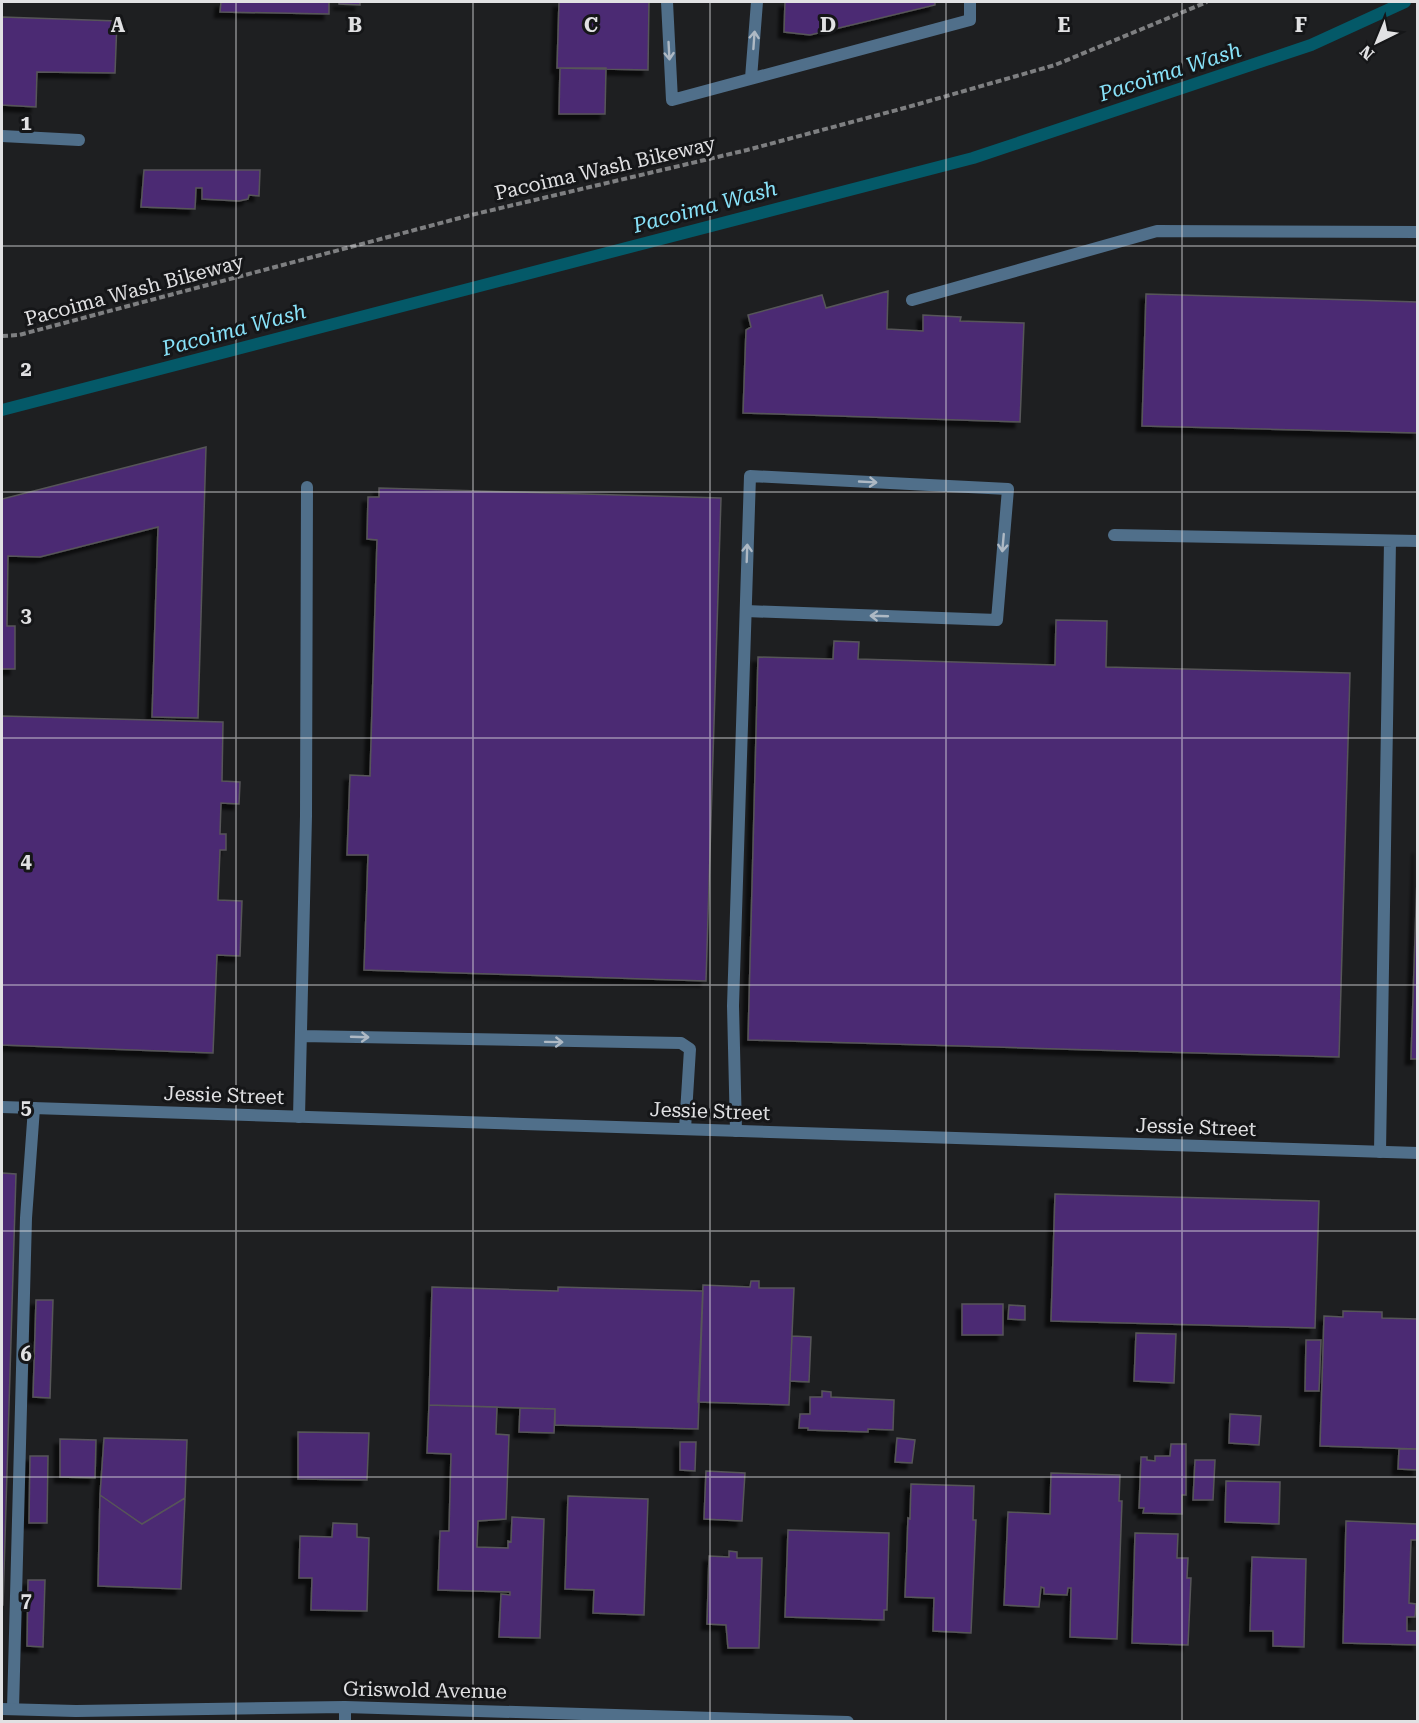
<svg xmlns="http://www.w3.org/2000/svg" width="1419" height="1723" font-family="'Roboto Serif',serif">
  <defs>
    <filter id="shadow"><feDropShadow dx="-5.5" dy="5.5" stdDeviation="1.5" flood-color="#0009"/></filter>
  </defs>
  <rect width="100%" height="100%" fill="#1e1f21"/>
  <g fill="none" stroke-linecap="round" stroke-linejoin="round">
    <path stroke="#045968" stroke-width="12" d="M 2,410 L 973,158 L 1311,45 L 1405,2"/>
  </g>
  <path fill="#4c2973" stroke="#575659" stroke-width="1.5" filter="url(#shadow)" d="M 221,2 L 329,2 L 329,14 L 220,12 Z
    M 339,2 L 360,2 L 360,5 L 339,4 Z
    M 559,2 L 649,2 L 648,70 L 557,68 Z
    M 785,2 L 935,2 L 935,5 L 810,35 L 784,32 Z
    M 2,17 L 117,21 L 115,73 L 37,72 L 36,107 L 2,105 Z
    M 560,68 L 606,68 L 605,114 L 559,114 Z
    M 144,170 L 260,170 L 259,196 L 249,195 L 248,199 L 239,201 L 202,199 L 202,188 L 196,188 L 195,209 L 141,207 Z
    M 888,291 L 887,329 L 923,331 L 923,315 L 961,317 L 960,321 L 1024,323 L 1020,422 L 743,413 L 746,330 L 751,327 L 748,315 L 822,295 L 826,308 Z
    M 1146,294 L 1418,302 L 1418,433 L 1142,426 Z
    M 206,447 L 198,718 L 152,717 L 158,527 L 40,557 L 8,556 L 7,626 L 15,626 L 15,669 L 2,669 L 2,499 Z
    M 379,488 L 721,498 L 706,981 L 364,970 L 368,855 L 347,855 L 350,775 L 370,776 L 377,540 L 367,539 L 368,497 L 379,497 Z
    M 1056,620 L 1107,621 L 1106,667 L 1350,673 L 1339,1057 L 748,1040 L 758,657 L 833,659 L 834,641 L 859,642 L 858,659 L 1055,665 Z
    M 2,716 L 223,722 L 222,781 L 240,782 L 239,804 L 221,803 L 220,834 L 226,834 L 226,850 L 220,850 L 218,900 L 242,901 L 240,956 L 217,955 L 213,1053 L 2,1045 Z
    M 1418,848 L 1418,1059 L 1411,1059 Z
    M 2,1173 L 16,1174 L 3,1605 L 2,1605 Z
    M 1055,1194 L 1319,1201 L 1315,1328 L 1051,1321 Z
    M 751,1281 L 759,1281 L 759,1288 L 794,1288 L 789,1405 L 698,1402 L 703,1285 L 750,1287 Z
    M 432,1287 L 558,1291 L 558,1287 L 703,1291 L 698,1429 L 555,1425 L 555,1409 L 429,1405 Z
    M 36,1300 L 53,1300 L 50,1398 L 33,1397 Z
    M 962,1304 L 1003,1304 L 1003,1335 L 962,1335 Z
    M 1009,1305 L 1025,1306 L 1025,1320 L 1008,1319 Z
    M 1343,1311 L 1382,1312 L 1382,1318 L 1418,1319 L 1418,1449 L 1320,1446 L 1324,1316 L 1343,1317 Z
    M 1136,1333 L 1176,1334 L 1174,1383 L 1134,1381 Z
    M 792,1336 L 811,1337 L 809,1382 L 790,1381 Z
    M 1306,1340 L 1321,1340 L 1319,1391 L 1305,1391 Z
    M 822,1391 L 831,1392 L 831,1397 L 894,1400 L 893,1430 L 868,1429 L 868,1432 L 808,1430 L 808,1428 L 799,1428 L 800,1414 L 810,1414 L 810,1397 L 822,1397 Z
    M 429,1405 L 497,1407 L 496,1434 L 509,1435 L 506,1519 L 478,1521 L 477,1547 L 508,1548 L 508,1541 L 511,1542 L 512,1517 L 544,1519 L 540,1638 L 499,1637 L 501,1594 L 510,1595 L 510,1592 L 438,1590 L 440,1531 L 449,1531 L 451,1454 L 427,1453 Z
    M 520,1408 L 555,1409 L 554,1433 L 519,1432 Z
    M 1230,1414 L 1261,1416 L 1259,1445 L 1229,1443 Z
    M 298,1432 L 369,1433 L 367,1480 L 298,1479 Z
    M 104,1438 L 187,1440 L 185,1498 L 142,1524 L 100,1495 Z
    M 897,1438 L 915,1440 L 912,1463 L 895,1462 Z
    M 60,1439 L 96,1440 L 95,1478 L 60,1477 Z
    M 680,1442 L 696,1442 L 695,1471 L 680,1470 Z
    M 1171,1444 L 1186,1444 L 1186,1495 L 1182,1495 L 1182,1514 L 1143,1513 L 1144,1508 L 1139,1508 L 1141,1457 L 1147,1457 L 1147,1460 L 1155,1461 L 1155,1456 L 1170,1456 Z
    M 1399,1449 L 1418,1449 L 1418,1470 L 1398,1469 Z
    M 30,1456 L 48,1456 L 47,1523 L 29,1523 Z
    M 1195,1460 L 1215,1460 L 1213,1500 L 1193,1500 Z
    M 706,1471 L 745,1473 L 742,1521 L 704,1519 Z
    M 1051,1473 L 1120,1475 L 1119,1501 L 1122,1501 L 1117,1639 L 1070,1637 L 1071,1588 L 1068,1588 L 1067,1595 L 1044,1594 L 1044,1588 L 1041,1587 L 1039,1607 L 1004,1605 L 1008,1512 L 1050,1514 Z
    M 1226,1481 L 1280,1482 L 1279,1524 L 1225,1522 Z
    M 911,1484 L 974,1486 L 973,1520 L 976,1520 L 971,1633 L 933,1631 L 934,1598 L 905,1597 L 908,1518 L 910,1519 Z
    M 100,1495 L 142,1524 L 185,1498 L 181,1589 L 98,1586 Z
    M 568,1496 L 648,1499 L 644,1615 L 593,1613 L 594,1590 L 565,1589 Z
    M 1346,1521 L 1418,1524 L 1418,1540 L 1411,1540 L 1409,1603 L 1416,1604 L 1415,1617 L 1407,1617 L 1407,1631 L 1418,1631 L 1418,1645 L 1343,1643 Z
    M 333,1523 L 357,1524 L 357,1537 L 369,1538 L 367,1611 L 311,1610 L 312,1578 L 299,1578 L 300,1536 L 332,1537 Z
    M 788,1530 L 889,1533 L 887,1610 L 884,1610 L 884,1620 L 785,1617 Z
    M 1135,1533 L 1178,1534 L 1177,1558 L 1188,1558 L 1187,1578 L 1191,1578 L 1188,1645 L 1132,1643 Z
    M 729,1551 L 737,1552 L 737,1558 L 762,1558 L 759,1648 L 728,1648 L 726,1625 L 707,1624 L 709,1556 L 729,1557 Z
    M 1252,1557 L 1306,1559 L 1304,1647 L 1273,1646 L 1273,1631 L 1250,1631 Z
    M 28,1580 L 45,1580 L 43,1647 L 27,1646 Z"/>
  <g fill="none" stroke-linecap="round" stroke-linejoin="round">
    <path stroke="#7e7f81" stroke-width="4" stroke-dasharray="6 3" stroke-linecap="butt" d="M 2,336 L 19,335 L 471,215 L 747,150 L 908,107 L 1055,65 L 1207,2"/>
    <path stroke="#506f8a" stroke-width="12" d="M 667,2 L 672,100 L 970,20 L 970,2
      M 751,78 L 757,2
      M 2,136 L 79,140
      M 912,300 L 1157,231 L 1418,232
      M 1114,535 L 1418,541
      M 301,1036 L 681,1043 L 690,1049 L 685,1129
      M 299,1117 L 306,816 L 307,487
      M 736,1131 L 733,1006 L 750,476 L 1008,489 L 997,620 L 746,611
      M 1380,1152 L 1390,541
      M 13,1709 L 26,1218 L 34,1108"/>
    <path stroke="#506f8a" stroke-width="12" d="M 2,1107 L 1418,1153
      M 2,1709 L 76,1711 L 345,1707 L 848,1722
      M 345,1722 L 345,1707"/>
  </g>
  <defs><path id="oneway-shaft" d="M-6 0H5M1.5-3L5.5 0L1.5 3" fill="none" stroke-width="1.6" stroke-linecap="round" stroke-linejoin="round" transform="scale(1.5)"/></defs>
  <g stroke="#aeb9c4">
    <use href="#oneway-shaft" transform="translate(754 40) rotate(-86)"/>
    <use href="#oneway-shaft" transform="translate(669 51) rotate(87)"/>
    <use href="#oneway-shaft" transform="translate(868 482) rotate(3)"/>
    <use href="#oneway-shaft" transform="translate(1003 543) rotate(95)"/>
    <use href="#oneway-shaft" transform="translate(747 553) rotate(-88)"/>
    <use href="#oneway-shaft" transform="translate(879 616) rotate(-178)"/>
    <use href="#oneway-shaft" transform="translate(360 1037) rotate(2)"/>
    <use href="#oneway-shaft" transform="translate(554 1042) rotate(1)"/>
  </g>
  <path fill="none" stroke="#e1e1e3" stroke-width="1.5" stroke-opacity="0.55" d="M 236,2 L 236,1722M 473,2 L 473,1722M 710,2 L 710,1722M 946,2 L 946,1722M 1182,2 L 1182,1722M 2,246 L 1418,246M 2,492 L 1418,492M 2,738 L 1418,738M 2,985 L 1418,985M 2,1231 L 1418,1231M 2,1477 L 1418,1477"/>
  <g text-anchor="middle" stroke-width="6" stroke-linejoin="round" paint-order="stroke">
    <g font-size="20" fill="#e1e1e3" stroke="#151618">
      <text transform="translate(605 168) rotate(-13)" y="7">Pacoima Wash Bikeway</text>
      <text transform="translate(134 290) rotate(-15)" y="7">Pacoima Wash Bikeway</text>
      <text transform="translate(224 1095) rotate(2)" y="7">Jessie Street</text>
      <text transform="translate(710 1111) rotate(2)" y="7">Jessie Street</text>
      <text transform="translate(1196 1127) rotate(2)" y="7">Jessie Street</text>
      <text transform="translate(425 1690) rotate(1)" y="7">Griswold Avenue</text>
    </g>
    <g font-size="21" font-style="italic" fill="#88e2f9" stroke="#151618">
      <text transform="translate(1170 72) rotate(-18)" y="7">Pacoima Wash</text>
      <text transform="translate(705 207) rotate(-15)" y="7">Pacoima Wash</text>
      <text transform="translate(234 330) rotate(-15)" y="7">Pacoima Wash</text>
    </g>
  </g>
  <g font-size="20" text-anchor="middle" font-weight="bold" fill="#e1e1e3" stroke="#151618" stroke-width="6" stroke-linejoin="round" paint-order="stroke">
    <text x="118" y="32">A</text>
    <text x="355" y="32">B</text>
    <text x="591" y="32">C</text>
    <text x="828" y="32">D</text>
    <text x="1064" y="32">E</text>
    <text x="1301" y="32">F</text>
    <text x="26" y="130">1</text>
    <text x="26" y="376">2</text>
    <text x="26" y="622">3</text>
    <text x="26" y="868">4</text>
    <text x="26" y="1114">5</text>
    <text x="26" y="1361">6</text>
    <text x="26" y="1607">7</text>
  </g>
  <rect width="1419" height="1723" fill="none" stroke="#e1e1e3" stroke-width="6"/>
  <g transform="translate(1377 42) rotate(223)" stroke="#151618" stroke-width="4.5" paint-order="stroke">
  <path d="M0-4.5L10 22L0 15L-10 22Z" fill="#e1e1e3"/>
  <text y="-9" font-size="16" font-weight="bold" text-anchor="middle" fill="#e1e1e3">N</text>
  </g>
</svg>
